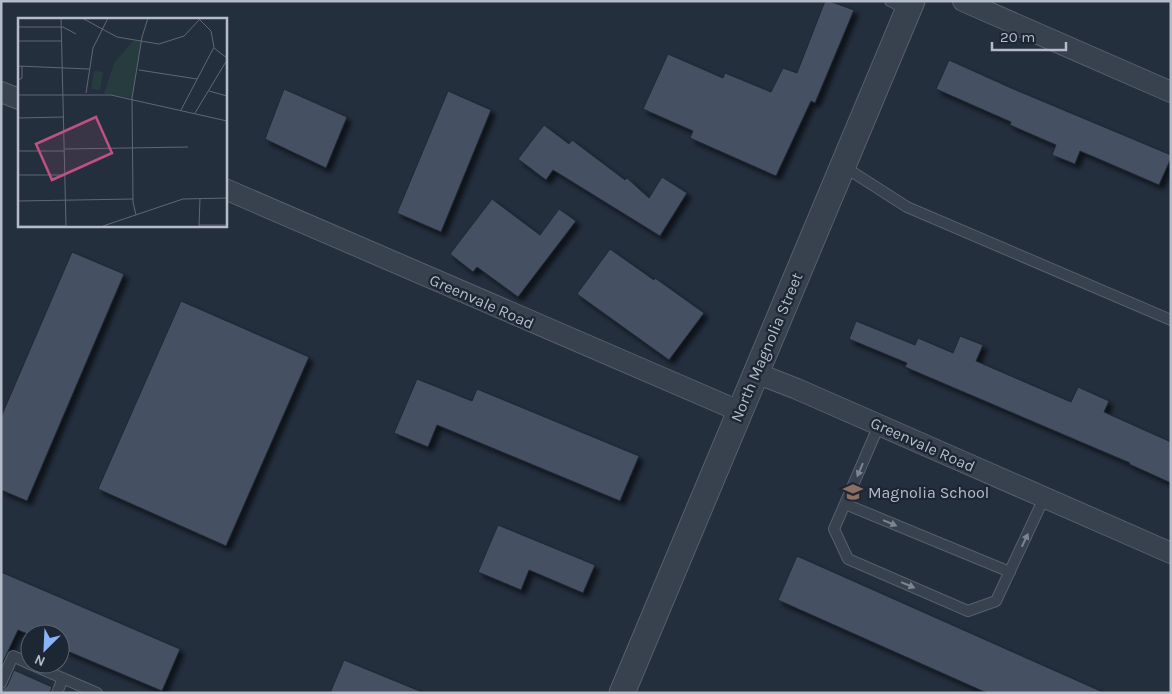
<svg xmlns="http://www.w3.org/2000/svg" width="1172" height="694" font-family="Karla,sans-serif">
  <defs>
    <filter id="shadow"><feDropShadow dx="4.5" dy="4.5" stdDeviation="2.5" flood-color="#0009"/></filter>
  </defs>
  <rect width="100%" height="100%" fill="#242f3e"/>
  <path fill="#455162" stroke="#1f2835" filter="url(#shadow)" d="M 825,1 L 829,1 L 854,10 L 815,103 L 811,101 L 776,176 L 690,138 L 693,131 L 643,109 L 668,54 L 723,78 L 725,73 L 771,92 L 783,68 L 797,73 Z
    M 949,60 L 1011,88 L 1171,155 L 1171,158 L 1159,185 L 1080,151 L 1075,164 L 1052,155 L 1056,145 L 1010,125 L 1011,122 L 936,89 Z
    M 284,89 L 347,117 L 326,168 L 265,139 Z
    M 448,91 L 491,110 L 441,232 L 397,213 Z
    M 544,125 L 569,144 L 572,140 L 625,180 L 627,178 L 649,198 L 662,177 L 687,193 L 660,236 L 553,170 L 546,180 L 518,159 Z
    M 492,199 L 540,235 L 559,209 L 576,221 L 518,297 L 477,267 L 473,272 L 450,254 Z
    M 610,249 L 654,280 L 655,278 L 704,313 L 669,360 L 577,294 Z
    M 72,252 L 124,274 L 27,501 L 1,490 L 1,417 Z
    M 181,301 L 309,357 L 226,546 L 98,489 Z
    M 856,321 L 915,345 L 918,338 L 953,353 L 960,336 L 983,345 L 976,361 L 1071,402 L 1078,387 L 1109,401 L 1104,412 L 1171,442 L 1171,483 L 1129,464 L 1130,463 L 905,367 L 907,363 L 849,339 Z
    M 417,379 L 472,401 L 477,389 L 639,456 L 620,501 L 437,425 L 428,447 L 394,433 Z
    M 498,525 L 595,565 L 583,593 L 529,570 L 521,590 L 478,572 Z
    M 797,556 L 1105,693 L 987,693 L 778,600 Z
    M 1,572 L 180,649 L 162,691 L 60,648 L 60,634 L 30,635 L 18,630 L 1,666 Z
    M 344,660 L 422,692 L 422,693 L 330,693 Z
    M 14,670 L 52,687 L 50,693 L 1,693 L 1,690 L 7,686 Z"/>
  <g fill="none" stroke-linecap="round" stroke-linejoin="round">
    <defs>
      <path id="service" d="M 890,1 L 908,10
        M 843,166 L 907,207 L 1171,320
        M 879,425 L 834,529 L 848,559 L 968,611 L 996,601 L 1044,498
        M 845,504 L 1010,572
        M 30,664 L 97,693
        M 1,683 L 13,656 L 30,664
        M 57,693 L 63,678"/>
      <path id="minor" d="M 963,1 L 1171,92
        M 1,92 L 19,99
        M 225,189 L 739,411
        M 756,373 L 797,389 L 1171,553"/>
      <path id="tertiary" d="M 622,693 C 717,462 815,232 912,1"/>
    </defs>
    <use href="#service" stroke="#565f6c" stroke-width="12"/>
    <use href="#minor" stroke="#565f6c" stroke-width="22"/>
    <use href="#tertiary" stroke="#565f6c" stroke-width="27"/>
    <use href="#service" stroke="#38414e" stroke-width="10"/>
    <use href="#minor" stroke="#38414e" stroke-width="20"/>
    <use href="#tertiary" stroke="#38414e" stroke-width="25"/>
  </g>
  <defs><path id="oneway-solid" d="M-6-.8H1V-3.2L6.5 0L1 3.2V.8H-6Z" transform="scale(1.25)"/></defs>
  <g fill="#7c8592">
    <use href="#oneway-solid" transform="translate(860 470) rotate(113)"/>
    <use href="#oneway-solid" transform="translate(890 523) rotate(23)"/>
    <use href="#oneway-solid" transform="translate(1025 540) rotate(-65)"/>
    <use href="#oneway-solid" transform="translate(908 585) rotate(23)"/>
  </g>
  <defs>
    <symbol id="school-bare" viewBox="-9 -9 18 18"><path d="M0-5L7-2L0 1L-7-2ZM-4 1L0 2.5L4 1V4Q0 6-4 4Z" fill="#8d6e63" stroke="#1d2633" stroke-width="2.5" paint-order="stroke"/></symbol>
  </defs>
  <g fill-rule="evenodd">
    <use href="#school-bare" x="839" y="478" width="28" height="28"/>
  </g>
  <g text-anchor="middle" stroke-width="4.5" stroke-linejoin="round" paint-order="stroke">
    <g font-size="16" fill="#b4bcc9" stroke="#1d2633">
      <text transform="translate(482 301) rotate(24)" y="6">Greenvale Road</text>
      <text transform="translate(766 347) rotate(-67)" y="6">North Magnolia Street</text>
      <text transform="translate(923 444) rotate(24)" y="6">Greenvale Road</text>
    </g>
    <g font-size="16" fill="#b4bcc9" stroke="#1d2633" text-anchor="start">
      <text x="868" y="498">Magnolia School</text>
    </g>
  </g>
  <g transform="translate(18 18)">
    <rect width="209" height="209" fill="#242f3e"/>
    <path d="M 116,22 L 123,23 L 114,80 L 86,76 L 96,45 ZM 76,53 L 85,54 L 82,72 L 73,71 Z" fill="#263c3f"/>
    <path fill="none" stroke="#5e6776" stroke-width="1" d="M 43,0 L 48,208M 64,0 L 99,19 L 141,26 L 166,18 L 183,0M 0,9 L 45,9 L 58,16M 0,23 L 44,23M 196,30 L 209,40M 0,48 L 71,51M 121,52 L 179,61M 0,62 L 4,60 L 4,48M 191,73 L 209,78M 68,75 L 75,30 L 90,0M 0,77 L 93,77 L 209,103M 163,92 L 196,29 L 193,13 L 180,0M 177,95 L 209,42M 0,100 L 46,99M 47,131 L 170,129M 0,133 L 46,133M 0,157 L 47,157M 0,183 L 115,181M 118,197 L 115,184 L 114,80 L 124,19 L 130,0M 181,207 L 209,207M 0,208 L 48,208M 85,208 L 165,181 L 209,180M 181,208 L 182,180"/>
    <path fill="#bd5182" fill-opacity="0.15" stroke="#bd5182" stroke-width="2.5" d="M 78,99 L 94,135 L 34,162 L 18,126 Z"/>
    <rect width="209" height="209" fill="none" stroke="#b4bcc9" stroke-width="2.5"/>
  </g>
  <rect width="1172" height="694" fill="none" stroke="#b4bcc9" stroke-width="5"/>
  <g transform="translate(45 649) rotate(204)"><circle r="24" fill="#1d2633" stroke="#59626f"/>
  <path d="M0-4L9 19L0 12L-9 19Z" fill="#8ab4f8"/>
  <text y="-8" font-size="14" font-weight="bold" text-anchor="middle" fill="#b4bcc9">N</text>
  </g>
  <path d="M992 42v8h74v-8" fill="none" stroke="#b4bcc9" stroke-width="2.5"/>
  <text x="1000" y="42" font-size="15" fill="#b4bcc9" stroke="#1d2633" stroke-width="4" paint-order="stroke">20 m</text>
</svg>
